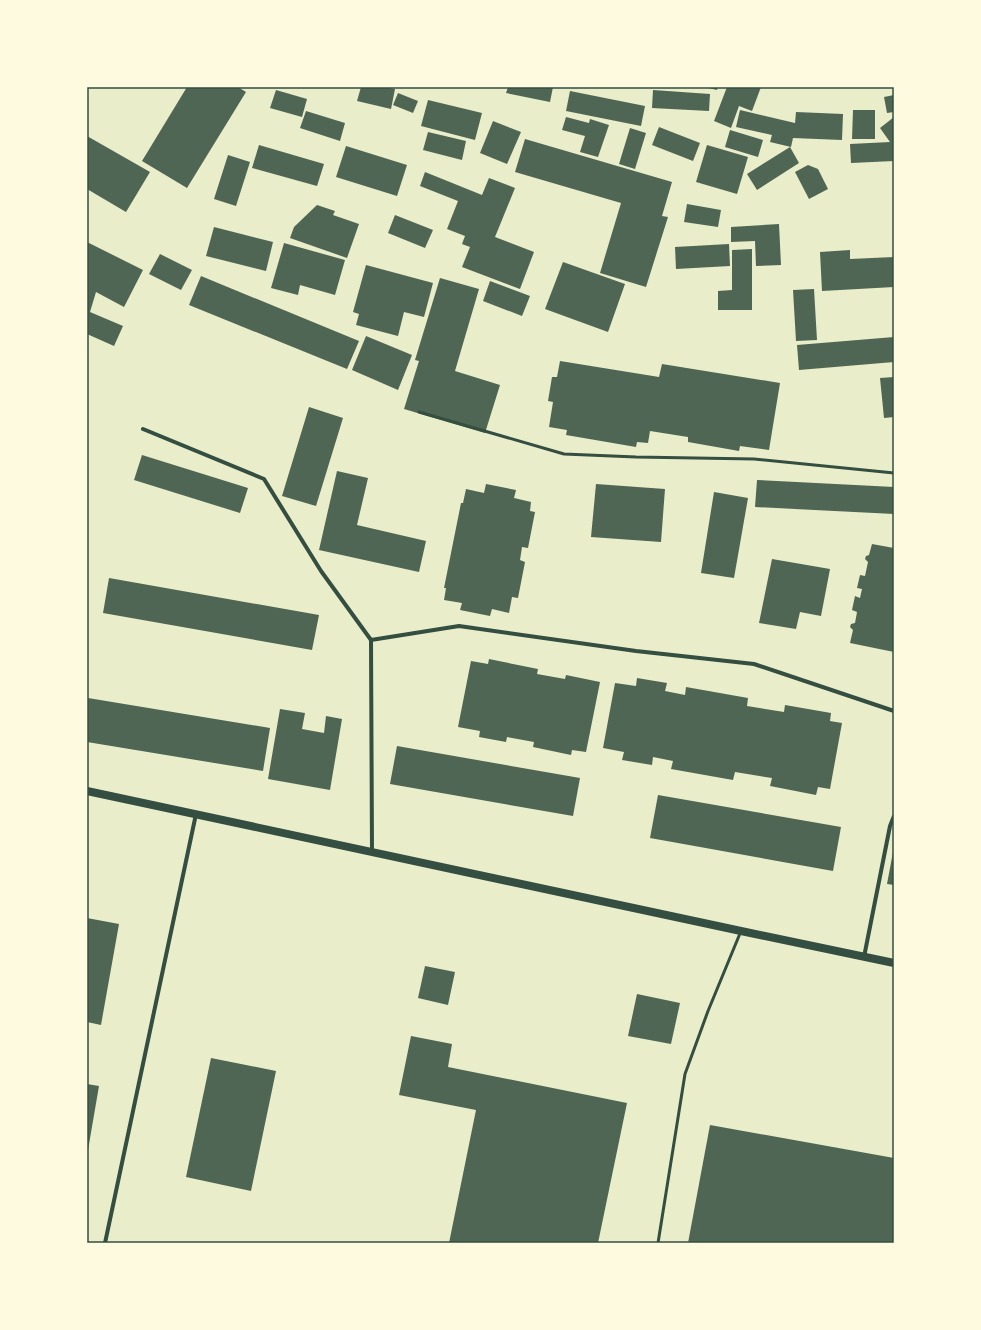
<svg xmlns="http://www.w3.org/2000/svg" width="981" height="1330" font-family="'Fira Sans Condensed',sans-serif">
  <rect width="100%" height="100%" fill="#e9edc9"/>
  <path fill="#4f6655" d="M 187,87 L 238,87 L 246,92 L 187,188 L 142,161 Z
    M 361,87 L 385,87 L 395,89 L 391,109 L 357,101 Z
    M 508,87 L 553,87 L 550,102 L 506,93 Z
    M 704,87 L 718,87 L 717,90 Z
    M 727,87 L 761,87 L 752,111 L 739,106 L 731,128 L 714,121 Z
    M 276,90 L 307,99 L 302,117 L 270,108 Z
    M 653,90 L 710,94 L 709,111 L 652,108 Z
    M 570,91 L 645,106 L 641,126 L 566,111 Z
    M 398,93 L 418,101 L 413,113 L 393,105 Z
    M 894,95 L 894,112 L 887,113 L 884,97 Z
    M 428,100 L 482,113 L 475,140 L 421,126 Z
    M 740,110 L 795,123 L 796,112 L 843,114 L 842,140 L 793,138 L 791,147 L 770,142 L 772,135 L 736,127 Z
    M 853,110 L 875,110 L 875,139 L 852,139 Z
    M 306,111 L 345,123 L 340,141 L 300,128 Z
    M 566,117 L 589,123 L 590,119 L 609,125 L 598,157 L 580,152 L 585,136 L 562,130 Z
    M 894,117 L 894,161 L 851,163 L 850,144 L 890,142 L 880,128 Z
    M 493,121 L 521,132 L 507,164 L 480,153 Z
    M 659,127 L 700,143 L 693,161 L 652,145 Z
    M 630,128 L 646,133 L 635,169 L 619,164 Z
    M 730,130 L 763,140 L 758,157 L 725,147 Z
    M 428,132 L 466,141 L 462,160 L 423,150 Z
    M 87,136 L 150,172 L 126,212 L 87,189 Z
    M 525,139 L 672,182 L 662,216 L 668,217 L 646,287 L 600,273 L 621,203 L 515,172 Z
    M 259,145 L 324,164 L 317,186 L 252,168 Z
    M 707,145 L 748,157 L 737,194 L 696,182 Z
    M 346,146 L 407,165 L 397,196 L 336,177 Z
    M 790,147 L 799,163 L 757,190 L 747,174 Z
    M 228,155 L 250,162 L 236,206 L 214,199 Z
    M 808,165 L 818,169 L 828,189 L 809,199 L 795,172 Z
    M 425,172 L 482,195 L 489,178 L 515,188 L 495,237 L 534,252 L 520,289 L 462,267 L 470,247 L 462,244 L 465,236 L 447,229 L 458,201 L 420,186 Z
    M 687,204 L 721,210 L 718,227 L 684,222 Z
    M 317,205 L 335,211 L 333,215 L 359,224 L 347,258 L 290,238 L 294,227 Z
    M 395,215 L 433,230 L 425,248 L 388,233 Z
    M 779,224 L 781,265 L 756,266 L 755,241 L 731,242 L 731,227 Z
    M 214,227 L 273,242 L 266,271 L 206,256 Z
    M 87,242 L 143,270 L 124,307 L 96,292 L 90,312 L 123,326 L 114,346 L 87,334 Z
    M 284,243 L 345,260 L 335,295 L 300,285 L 298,295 L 271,288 Z
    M 729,244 L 730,266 L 676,269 L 675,247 Z
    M 752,249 L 752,310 L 718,310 L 718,291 L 732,290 L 732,250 Z
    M 850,250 L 850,259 L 894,257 L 894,287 L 822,291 L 820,252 Z
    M 160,254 L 192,270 L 181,290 L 149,274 Z
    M 563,262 L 625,284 L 608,332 L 545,309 Z
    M 366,265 L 433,283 L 424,317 L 404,312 L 398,336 L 356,325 L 359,314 L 353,312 Z
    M 201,276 L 359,341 L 347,369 L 189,305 Z
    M 440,278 L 479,289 L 455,371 L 500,385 L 485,433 L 404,409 L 419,361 L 415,360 Z
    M 490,281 L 530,296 L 522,316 L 483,301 Z
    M 814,289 L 817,340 L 796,341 L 793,290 Z
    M 366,336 L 412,355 L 398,390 L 352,370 Z
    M 894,337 L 894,362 L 799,370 L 797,345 Z
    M 560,361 L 659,377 L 662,364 L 780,383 L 769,450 L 740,446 L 739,451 L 688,442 L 688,437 L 650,431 L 648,443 L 637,442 L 636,447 L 566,435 L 567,430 L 549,427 L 553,402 L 548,401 L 552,377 L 557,377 Z
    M 894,377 L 894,417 L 884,418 L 880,378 Z
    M 309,407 L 343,418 L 316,506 L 282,496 Z
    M 142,455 L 248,488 L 240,513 L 134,480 Z
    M 337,471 L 368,478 L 357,525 L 426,541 L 419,572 L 319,550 Z
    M 757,480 L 894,487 L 894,514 L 755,507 Z
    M 486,484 L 516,490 L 514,498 L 531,502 L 530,511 L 535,512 L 528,548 L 522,547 L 520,560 L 525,562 L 518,598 L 512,597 L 509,613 L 492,609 L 490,616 L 460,610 L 462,603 L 444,600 L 446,588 L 444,588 L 461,503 L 463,503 L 466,489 L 484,493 Z
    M 596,484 L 665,489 L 661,542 L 591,537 Z
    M 714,492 L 748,498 L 734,578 L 701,573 Z
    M 872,544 L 894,548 L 894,652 L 850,643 L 853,630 L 850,627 L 851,624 L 855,623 L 857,612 L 852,610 L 855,596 L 860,598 L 862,589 L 857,588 L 860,575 L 865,576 L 868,562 L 865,559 L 866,556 L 869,555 Z
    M 772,559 L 830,569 L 821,616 L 800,612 L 796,629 L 759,623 Z
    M 109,578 L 319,615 L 312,650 L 103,613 Z
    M 489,659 L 538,669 L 537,674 L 565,679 L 566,675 L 600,682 L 586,752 L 572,750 L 571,755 L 533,747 L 534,742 L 507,737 L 506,742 L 479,737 L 480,731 L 458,727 L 471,661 L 488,664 Z
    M 637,678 L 667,683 L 665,691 L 685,695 L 686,687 L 748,698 L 747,706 L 784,712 L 785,705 L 831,713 L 830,721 L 842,723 L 830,789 L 818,787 L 816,795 L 770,786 L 772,778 L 735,772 L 733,780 L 671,769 L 673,761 L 653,757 L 652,765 L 622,760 L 624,752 L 603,748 L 615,683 L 636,686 Z
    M 88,698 L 270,728 L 263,771 L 87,742 Z
    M 280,709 L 305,713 L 302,729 L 324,733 L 326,716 L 342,719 L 330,790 L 268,779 Z
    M 397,746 L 580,778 L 573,816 L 390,784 Z
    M 658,795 L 841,827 L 833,871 L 650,838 Z
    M 893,852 L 894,852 L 894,885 L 887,884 Z
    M 87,918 L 119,924 L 101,1025 L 87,1022 Z
    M 425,966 L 455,972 L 448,1005 L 418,998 Z
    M 637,994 L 680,1003 L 671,1044 L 628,1036 Z
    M 411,1036 L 452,1044 L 448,1067 L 627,1103 L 598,1243 L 449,1243 L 476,1110 L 399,1095 Z
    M 211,1058 L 276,1071 L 251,1191 L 186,1177 Z
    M 87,1084 L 99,1086 L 88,1150 L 87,1150 Z
    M 710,1125 L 894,1158 L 894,1243 L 688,1243 Z"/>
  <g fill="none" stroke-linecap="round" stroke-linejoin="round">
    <path stroke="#344e41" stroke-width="3" d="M 419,412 L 564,454 L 636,457 L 754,459 L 894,473
      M 658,1243 L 685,1074 L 708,1011 L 741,931"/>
    <path stroke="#344e41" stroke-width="4" d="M 143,429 L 264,479 L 321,571 L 371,640 L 459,626 L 636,651 L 754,664 L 894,711
      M 371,640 L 372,851
      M 864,957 L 890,826 L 894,816
      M 105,1243 L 196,814"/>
    <path stroke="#344e41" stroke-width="8" d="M 87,791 L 741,931 L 894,963"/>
  </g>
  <rect width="981" height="1330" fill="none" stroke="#fefae0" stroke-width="176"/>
  <rect x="88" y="88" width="805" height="1154" fill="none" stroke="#344e41" stroke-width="1.5"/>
</svg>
